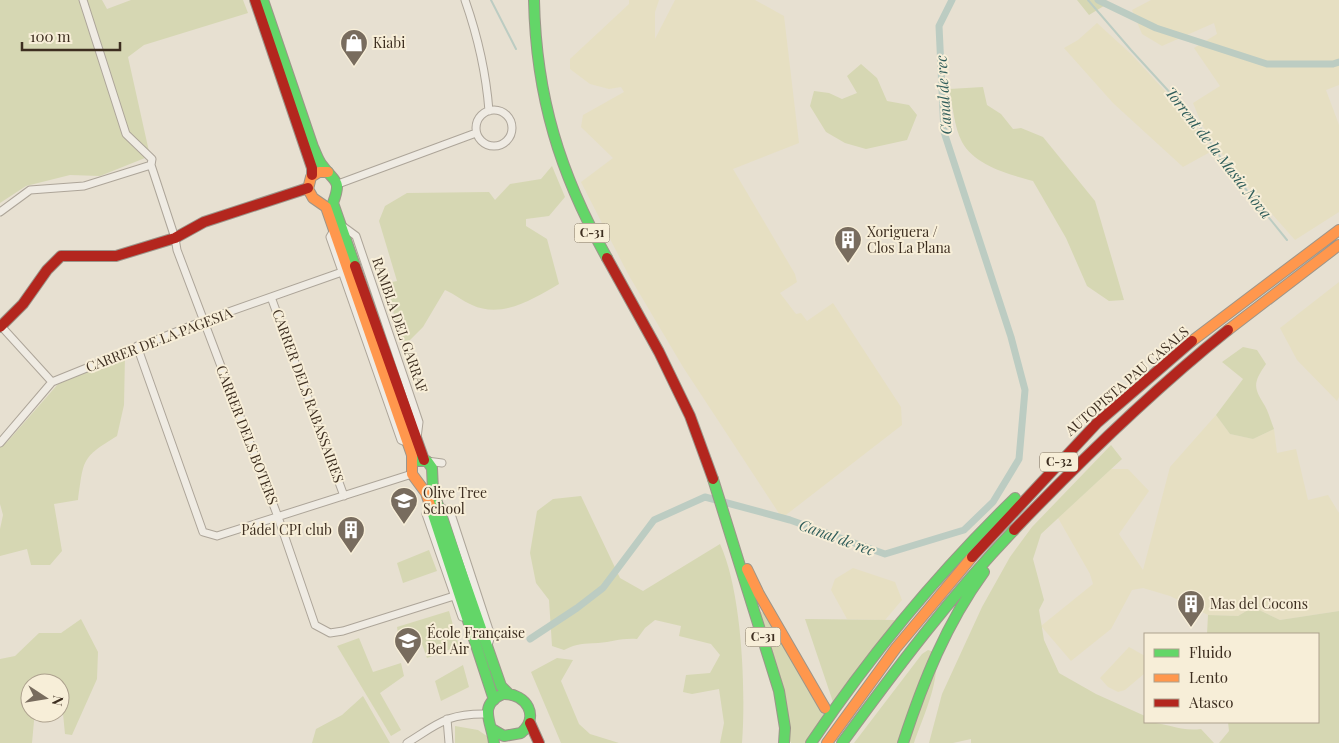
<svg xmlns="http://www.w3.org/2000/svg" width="1339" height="743" font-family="'Playfair Display',serif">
  <rect width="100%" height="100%" fill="#e7e0d1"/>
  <path fill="#e6dfc2" d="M 629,0 L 659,0 L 655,12 L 655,39 L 675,0 L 755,0 L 784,16 L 799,143 L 733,169 L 795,274 L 797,282 L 780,293 L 796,314 L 801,313 L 807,321 L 833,303 L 901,407 L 902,425 L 782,518 L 683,367 L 628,274 L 581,182 L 613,158 L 581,127 L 583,115 L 624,92 L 621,87 L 609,89 L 590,84 L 570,69 L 570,59 L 629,4 Z
    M 1151,0 L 1339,0 L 1339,85 L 1326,90 L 1339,125 L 1339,212 L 1295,240 L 1234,171 L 1202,125 L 1193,103 L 1220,86 L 1194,48 L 1217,34 L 1214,23 L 1162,46 L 1142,34 L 1132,10 Z
    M 1097,23 L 1131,54 L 1177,104 L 1193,122 L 1212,151 L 1183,167 L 1113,103 L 1064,48 L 1078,40 Z
    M 1339,282 L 1339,397 L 1337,401 L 1297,360 L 1280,328 Z
    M 1216,415 L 1230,434 L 1253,439 L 1274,429 L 1277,453 L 1296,449 L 1308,500 L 1328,495 L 1339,513 L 1339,611 L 1280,620 L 1253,607 L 1238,616 L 1208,615 L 1170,596 L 1143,588 L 1132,590 L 1111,629 L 1071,661 L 1041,626 L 1093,584 L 1090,574 L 1058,518 L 1111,469 L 1128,469 L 1149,491 L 1119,534 L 1143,570 L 1170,467 Z
    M 853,568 L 895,582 L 902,600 L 885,620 L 847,619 L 831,590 L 835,579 Z
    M 1129,647 L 1145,656 L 1145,673 L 1125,690 L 1118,692 L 1108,687 L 1100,678 Z"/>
  <path fill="#d6d7b3" d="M 0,0 L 102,0 L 107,9 L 131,0 L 243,0 L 248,13 L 144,45 L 128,57 L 150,156 L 100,176 L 70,175 L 26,186 L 0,203 Z
    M 1077,0 L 1106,0 L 1107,4 L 1089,15 Z
    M 861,64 L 877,78 L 887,101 L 909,105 L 917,115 L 907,140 L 866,149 L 845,143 L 826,132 L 810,106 L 814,91 L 829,93 L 842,99 L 857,93 L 847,76 Z
    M 983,87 L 987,105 L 1001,114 L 1013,129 L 1021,128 L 1043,137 L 1095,201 L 1124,300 L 1109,301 L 1087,286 L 1066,238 L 1033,181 C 1010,175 974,165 962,142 C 954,127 953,106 949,89 Z
    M 552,166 L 565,197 L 549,216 L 526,219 L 526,226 L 547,239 L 559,284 C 533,299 502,319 472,305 C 462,301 455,294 445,290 L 423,327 L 408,342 L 400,341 L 387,283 L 397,281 L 379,221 L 385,206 L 407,193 L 489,192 L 495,200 L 510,184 L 541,179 Z
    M 1243,347 L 1257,350 L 1266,364 C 1253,383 1253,387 1265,406 C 1269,413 1271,422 1274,429 L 1253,439 L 1230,434 L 1216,415 L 1243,379 L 1222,362 Z
    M 125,355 L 124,405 L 117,436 C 81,458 84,459 78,500 L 54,504 L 62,551 L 50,565 L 31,565 L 27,549 L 0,556 L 0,529 L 3,515 L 0,504 L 0,447 L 8,441 L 58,384 Z
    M 1111,445 L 1122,459 L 1041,534 L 1033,559 L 1044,600 L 1039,610 L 1044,640 L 1059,673 L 1096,694 L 1145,716 L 1145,722 C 1165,722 1181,732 1201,729 L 1214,743 L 971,743 L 971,739 L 953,743 L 929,743 L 942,694 L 982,607 L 1010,557 L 1032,527 Z
    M 581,496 L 620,578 L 643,591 L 720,544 C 742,591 746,690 742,743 L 720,743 L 724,723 L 719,689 L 692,694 L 683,692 L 686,675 L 710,673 L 720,655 L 711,644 L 679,636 L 681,626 L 655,620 L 645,628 L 637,639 C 620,638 613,642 598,643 C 583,644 578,643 564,650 L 552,646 L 549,600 L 536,583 L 530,553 L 537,511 L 553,499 Z
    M 429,550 L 437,571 L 403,583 L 397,563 Z
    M 1253,607 L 1280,620 L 1339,611 L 1339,743 L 1219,743 L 1229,731 L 1228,722 L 1318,722 L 1318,634 L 1207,634 L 1208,615 L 1238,616 Z
    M 449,611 L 459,646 L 427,658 L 418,633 L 399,640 L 397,627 Z
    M 759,611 L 765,613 L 824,715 L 805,743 L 791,743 L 788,737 Z
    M 81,619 L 98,652 L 97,679 L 72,735 L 65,734 L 60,683 L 30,683 L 30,713 L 33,713 L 34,721 L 32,743 L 0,743 L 0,659 L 15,656 L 39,633 L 61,633 Z
    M 805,619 L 895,620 L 833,702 Z
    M 359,638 L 373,672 L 401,663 L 404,676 L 380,693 L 401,730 L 391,736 L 337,646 Z
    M 928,650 L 934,652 C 943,676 922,719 914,743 L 854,743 L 922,654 Z
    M 557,658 L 573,660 L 561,681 L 579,724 L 590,734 L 619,743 L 561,743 L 531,672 Z
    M 463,665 L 469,687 L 441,701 L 435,681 Z
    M 363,696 L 390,743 L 312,743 L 316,729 L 342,715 Z
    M 455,726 L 478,730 L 497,743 L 455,743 Z"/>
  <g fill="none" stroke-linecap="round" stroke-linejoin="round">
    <path stroke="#bcccc2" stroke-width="2" d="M 491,0 L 516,49
      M 1088,0 L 1131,50 L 1195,120 L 1223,161 L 1287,240"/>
    <path stroke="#bcccc2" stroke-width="7" d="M 1098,0 L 1156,28 L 1267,64 L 1333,64 L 1339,62
      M 530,639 L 577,608 L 603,588 L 654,520 L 705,497 L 790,520 L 885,554 L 964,530 L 993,502 L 1019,459 L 1025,390 L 1011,337 L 944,132 L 939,26 L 952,0"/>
    <defs>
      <path id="street" d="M 83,0 L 126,134 L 152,159 L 151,165 L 175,238 L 177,250 L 278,517 L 315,625 L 330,633 L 343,631 L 454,596
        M 465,0 C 478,37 486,72 489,111
        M476 128a18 18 0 1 1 36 0a18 18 0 1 1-36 0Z
        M 338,184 L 476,133
        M 0,212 L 30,190 L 84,186 L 151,165
        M 341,225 L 356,236 L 419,422 L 417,438
        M 334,230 L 330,237 L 401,440 L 408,443
        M 271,297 L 344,496
        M 1,326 L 52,382
        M 137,346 L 203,532 L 217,536 L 412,474
        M 0,443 L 52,382 L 203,321 L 342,272
        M 427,461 L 442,463
        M 438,505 L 451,514 L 491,636 L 487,648
        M 429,507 L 426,514 L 462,617
        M 447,719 L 449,743
        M 407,743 C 439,723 448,713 488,714"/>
      <path id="fast" d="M 263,0 L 313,147 C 316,153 318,160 322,165 C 335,183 342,179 333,203 L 355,266
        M 534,0 C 536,97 560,174 607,258
        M 418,461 L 427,461 L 432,468 L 433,491 L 501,686 L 508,693
        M 713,479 L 779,691 L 785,728 L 784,743
        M 430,505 L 494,700
        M 492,729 L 504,736 L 521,733 C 540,717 527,693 503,694 C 477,705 492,723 494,743
        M 811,743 C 871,654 938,573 1015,498
        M 842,743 C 896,669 951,596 1014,530
        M 903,743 C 923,682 946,624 984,572"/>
      <path id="slow" d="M 328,172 L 319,172 L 311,177 L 308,189 L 313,198 L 326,207 L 412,455 L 412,474 L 426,493 L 430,505
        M 1228,330 L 1339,245
        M 1192,341 L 1339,230
        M 747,569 L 759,594 L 825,708
        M 827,743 L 896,648 L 972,557"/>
      <path id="jam" d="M 255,0 L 312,168 L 312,175
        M 607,258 L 659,352 L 690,416 L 713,479
        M 355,266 L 424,460
        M 0,327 L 23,304 L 47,270 L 61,256 L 116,256 L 175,238 L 204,222 L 308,188
        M 1014,530 C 1082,459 1152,391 1228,330
        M 972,557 L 1097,423 L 1192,341
        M 530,723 L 539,743"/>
    </defs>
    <use href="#street" stroke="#ada599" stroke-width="9"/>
    <use href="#fast" stroke="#9c958a" stroke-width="12"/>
    <use href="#slow" stroke="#9c958a" stroke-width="12"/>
    <use href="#jam" stroke="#9c958a" stroke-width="12"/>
    <use href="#street" stroke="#efebe3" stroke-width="7"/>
    <use href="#fast" stroke="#63d668" stroke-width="10"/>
    <use href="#slow" stroke="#ff974d" stroke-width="10"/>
    <use href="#jam" stroke="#b3261e" stroke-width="10"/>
  </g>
  <defs>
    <symbol id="shop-pin" viewBox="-11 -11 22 30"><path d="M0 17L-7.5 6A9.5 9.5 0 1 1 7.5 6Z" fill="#786c5e" stroke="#f7eed8"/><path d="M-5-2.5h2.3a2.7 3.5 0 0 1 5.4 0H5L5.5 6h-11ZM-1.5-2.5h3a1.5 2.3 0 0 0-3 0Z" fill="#fff"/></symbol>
    <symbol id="building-pin" viewBox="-11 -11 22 30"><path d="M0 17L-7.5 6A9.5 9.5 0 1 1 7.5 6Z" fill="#786c5e" stroke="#f7eed8"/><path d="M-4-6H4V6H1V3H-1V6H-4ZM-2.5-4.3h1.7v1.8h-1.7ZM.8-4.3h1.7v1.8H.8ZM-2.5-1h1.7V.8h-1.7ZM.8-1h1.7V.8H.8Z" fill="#fff"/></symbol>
    <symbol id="school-pin" viewBox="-11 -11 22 30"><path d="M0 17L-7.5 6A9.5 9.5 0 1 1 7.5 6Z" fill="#786c5e" stroke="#f7eed8"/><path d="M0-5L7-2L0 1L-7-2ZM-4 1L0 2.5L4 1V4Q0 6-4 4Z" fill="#fff"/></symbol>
  </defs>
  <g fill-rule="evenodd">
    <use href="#shop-pin" x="338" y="27" width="32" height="43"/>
    <use href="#building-pin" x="832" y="224" width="32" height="43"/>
    <use href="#school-pin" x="388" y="485" width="32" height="43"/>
    <use href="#building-pin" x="335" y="514" width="32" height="43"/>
    <use href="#building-pin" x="1175" y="588" width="32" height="43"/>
    <use href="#school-pin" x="392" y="625" width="32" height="43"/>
  </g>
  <g text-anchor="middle" stroke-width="4" stroke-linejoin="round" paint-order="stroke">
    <g fill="#f7eed8" stroke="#756857" stroke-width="1">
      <rect x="574.5" y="223.5" width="35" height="19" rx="4"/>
      <rect x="1040" y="452.5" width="38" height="19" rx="4"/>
      <rect x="745.5" y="627.5" width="35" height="19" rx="4"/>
    </g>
    <g font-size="12" font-weight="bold" fill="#3d2e20">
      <text x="592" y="237">C-31</text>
      <text x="1059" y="466">C-32</text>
      <text x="763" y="641">C-31</text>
    </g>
    <g font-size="14" fill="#3d2e20" stroke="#f7eed8" text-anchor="start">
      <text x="373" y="48">Kiabi</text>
      <text x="867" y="237">Xoriguera /<tspan x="867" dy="16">Clos La Plana</tspan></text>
      <text x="423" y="498">Olive Tree<tspan x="423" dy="16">School</tspan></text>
      <text x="332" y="535" text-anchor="end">Pádel CPI club</text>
      <text x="1210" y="609">Mas del Cocons</text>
      <text x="427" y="638">École Française<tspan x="427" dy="16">Bel Air</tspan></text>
    </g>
    <g font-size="14" fill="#3d2e20" stroke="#f7eed8">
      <text transform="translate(400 325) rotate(71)" y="5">RAMBLA DEL GARRAF</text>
      <text transform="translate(159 340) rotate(-21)" y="5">CARRER DE LA PAGESIA</text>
      <text transform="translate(1127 381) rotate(-41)" y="5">AUTOPISTA PAU CASALS</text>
      <text transform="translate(308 396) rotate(70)" y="5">CARRER DELS RABASSAIRES</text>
      <text transform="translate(247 435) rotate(69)" y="5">CARRER DELS BOTERS</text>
    </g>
    <g font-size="15" font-style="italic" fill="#2f5d5a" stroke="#f7eed8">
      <text transform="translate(944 95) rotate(-94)" y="5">Canal de rec</text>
      <text transform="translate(1218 153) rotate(52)" y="5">Torrent de la Masia Nova</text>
      <text transform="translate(837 538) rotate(20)" y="5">Canal de rec</text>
    </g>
  </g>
  <rect x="1144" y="633" width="175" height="90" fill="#f7eed8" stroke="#ada18e"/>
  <rect x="1154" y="649" width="25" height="8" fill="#63d668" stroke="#ada18e"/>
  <text x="1189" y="658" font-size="15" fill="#3d2e20">Fluido</text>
  <rect x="1154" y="674" width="25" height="8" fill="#ff974d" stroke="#ada18e"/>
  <text x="1189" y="683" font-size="15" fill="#3d2e20">Lento</text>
  <rect x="1154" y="699" width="25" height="8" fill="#b3261e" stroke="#ada18e"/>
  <text x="1189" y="708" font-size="15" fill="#3d2e20">Atasco</text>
  <g transform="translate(45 698) rotate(102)"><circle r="24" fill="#f7eed8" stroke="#ada18e"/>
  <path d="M0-4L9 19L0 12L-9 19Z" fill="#786c5e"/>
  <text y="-8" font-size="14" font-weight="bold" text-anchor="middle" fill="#3d2e20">N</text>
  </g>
  <path d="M22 42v8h98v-8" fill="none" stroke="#3d2e20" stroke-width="2.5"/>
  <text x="30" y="42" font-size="15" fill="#3d2e20" stroke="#f7eed8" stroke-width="4" paint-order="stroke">100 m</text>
</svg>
